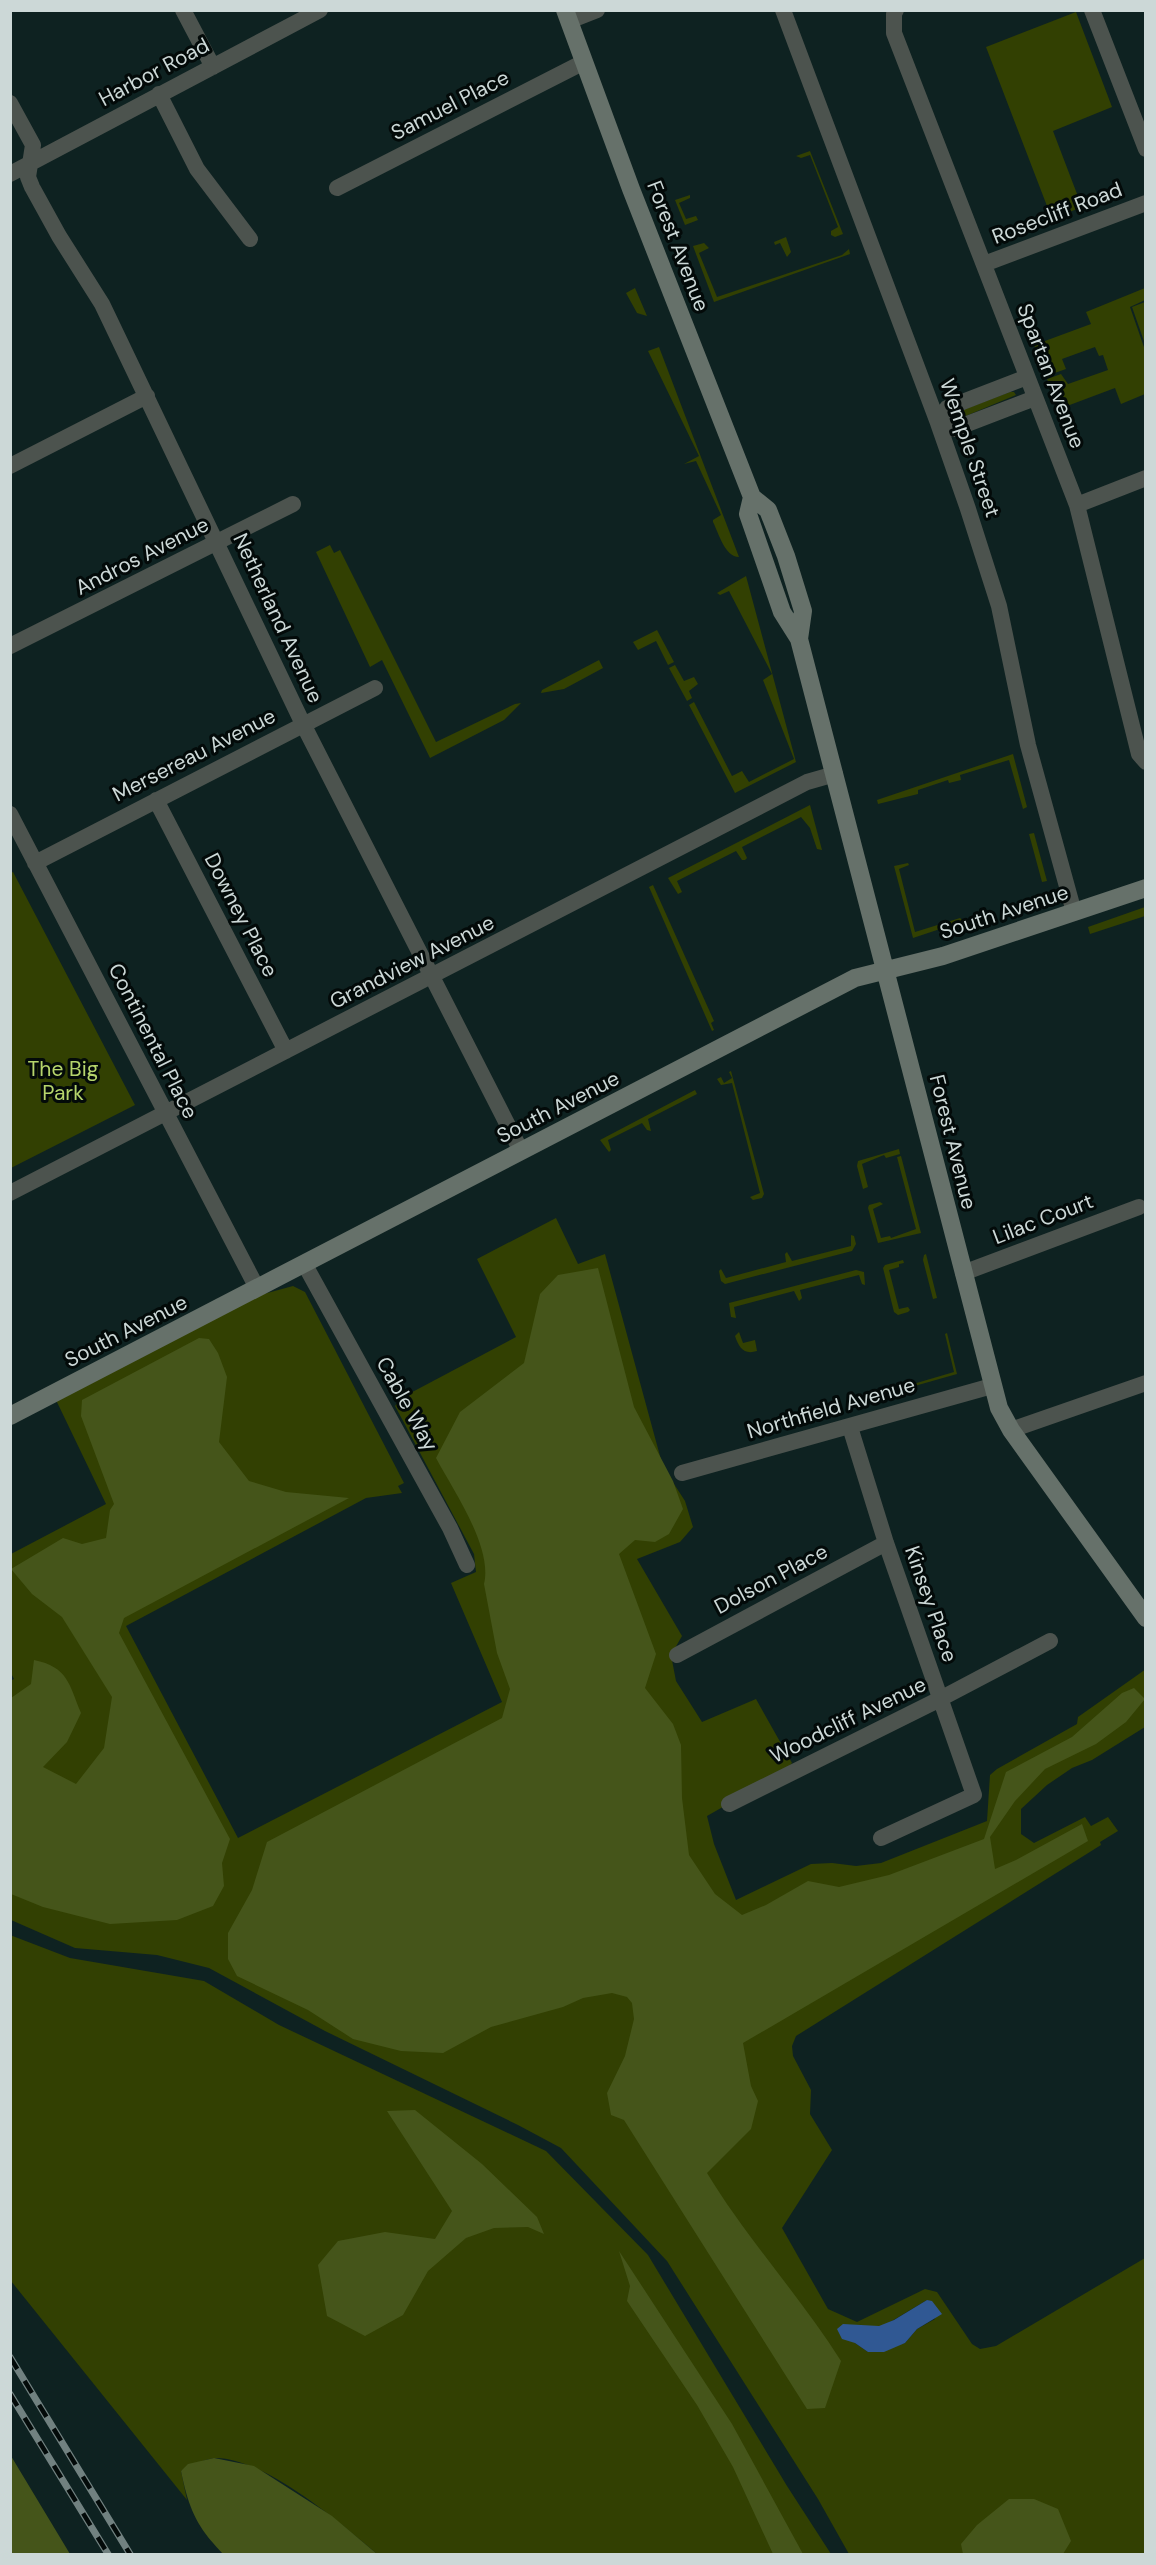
<svg xmlns="http://www.w3.org/2000/svg" width="1156" height="2565" font-family="'DM Sans',sans-serif">
  <rect width="100%" height="100%" fill="#0e2221"/>
  <path fill="#324002" fill-rule="evenodd" d="M 1076,12 L 1112,107 L 1053,131 L 1082,207 L 1052,219 L 986,47 Z
    M 810,151 L 843,234 L 835,237 L 831,235 L 831,231 L 838,227 L 810,155 L 801,158 L 796,156 Z
    M 690,195 L 690,198 L 679,203 L 686,219 L 696,216 L 698,220 L 685,225 L 675,200 Z
    M 786,237 L 791,252 L 787,257 L 780,243 L 775,245 L 774,242 Z
    M 704,243 L 709,248 L 699,253 L 717,297 L 842,255 L 849,249 L 850,254 L 714,302 L 693,246 Z
    M 635,288 L 647,316 L 637,313 L 626,293 Z
    M 1145,288 L 1145,300 L 1130,307 L 1145,350 L 1145,394 L 1121,404 L 1115,388 L 1059,409 L 1047,379 L 1061,374 L 1068,384 L 1108,370 L 1103,355 L 1099,356 L 1095,347 L 1062,359 L 1066,369 L 1046,376 L 1034,345 L 1091,324 L 1086,312 Z
    M 1145,302 L 1146,302 L 1145,344 L 1132,307 Z
    M 659,347 L 739,557 C 725,557 719,534 713,522 L 713,520 L 721,515 L 696,461 L 684,464 L 699,456 L 648,351 Z
    M 1010,392 L 1014,392 L 1016,395 L 956,420 L 952,417 L 952,414 Z
    M 330,545 L 334,553 L 340,550 L 436,742 L 515,704 L 521,703 L 504,720 L 430,758 L 382,660 L 370,667 L 316,552 Z
    M 746,576 L 796,762 L 735,793 L 689,705 L 694,702 L 732,776 L 742,771 L 749,782 L 794,759 L 763,680 L 772,674 L 729,591 L 720,595 L 717,593 Z
    M 657,630 L 674,662 L 668,665 L 656,641 L 638,650 L 633,642 Z
    M 599,660 L 603,668 L 564,689 L 541,693 L 542,690 Z
    M 675,665 L 684,681 L 694,677 L 698,684 L 689,691 L 692,698 L 687,701 L 669,668 Z
    M 1013,754 L 1027,807 L 1023,809 L 1009,760 L 960,775 L 961,780 L 949,783 L 948,780 L 918,790 L 918,794 L 878,804 L 877,800 Z
    M 810,805 L 822,850 L 817,849 L 810,828 L 801,817 L 742,847 L 747,858 L 745,860 L 742,860 L 736,851 L 677,881 L 682,892 L 678,894 L 668,878 Z
    M 1034,833 L 1047,881 L 1042,882 L 1029,834 Z
    M 908,863 L 909,865 L 899,869 L 915,932 L 960,918 L 964,921 L 913,938 L 894,866 Z
    M 13,872 L 135,1105 L 11,1168 L 10,873 Z
    M 653,885 L 714,1021 L 711,1023 L 714,1030 L 712,1031 L 649,887 Z
    M 1145,907 L 1145,916 L 1090,934 L 1088,927 Z
    M 731,1071 L 764,1194 L 762,1198 L 753,1200 L 750,1197 L 760,1193 L 732,1083 L 721,1085 L 717,1079 L 721,1077 L 724,1083 L 732,1078 L 729,1072 Z
    M 695,1090 L 697,1094 L 648,1119 L 651,1131 L 647,1130 L 642,1123 L 608,1140 L 611,1150 L 609,1152 L 600,1140 Z
    M 899,1149 L 900,1154 L 886,1158 L 884,1155 L 862,1164 L 868,1187 L 863,1189 L 857,1166 L 858,1161 Z
    M 901,1156 L 921,1233 L 878,1243 L 868,1208 L 869,1205 L 880,1202 L 883,1204 L 873,1209 L 881,1238 L 890,1236 L 891,1238 L 916,1229 L 897,1157 Z
    M 556,1218 L 578,1264 L 605,1254 L 663,1467 L 685,1501 L 693,1527 L 680,1542 L 637,1559 L 682,1636 L 671,1655 L 676,1681 L 702,1722 L 756,1699 L 792,1763 L 784,1772 L 707,1816 L 714,1844 L 736,1900 L 811,1864 L 832,1863 L 856,1866 L 881,1863 L 987,1821 L 990,1775 L 997,1769 L 1077,1724 L 1078,1717 L 1146,1669 L 1145,1727 L 1092,1760 L 1072,1768 L 1047,1785 L 1021,1809 L 1021,1834 L 1034,1843 L 1085,1817 L 1091,1826 L 1108,1817 L 1118,1831 L 1100,1842 L 1101,1845 L 796,2036 L 792,2046 L 793,2056 L 811,2090 L 810,2114 L 832,2150 L 782,2228 L 828,2309 L 857,2322 L 925,2289 L 937,2292 L 972,2344 L 980,2349 L 996,2346 L 1145,2258 L 1145,2554 L 849,2554 L 818,2499 L 667,2261 L 561,2148 L 518,2125 L 325,2031 L 209,1968 L 157,1955 L 75,1948 L 11,1920 L 10,1681 L 14,1679 L 11,1673 L 11,1554 L 106,1504 L 56,1400 L 260,1295 L 293,1286 L 305,1292 L 404,1483 L 398,1486 L 402,1493 L 366,1498 L 126,1626 L 238,1838 L 502,1702 L 451,1583 L 476,1572 L 474,1554 L 395,1406 L 401,1398 L 516,1337 L 477,1259 ZM 927,2300 L 935,2319 L 917,2329 L 905,2343 L 868,2352 L 855,2343 Z
    M 851,1235 L 854,1236 L 856,1244 L 852,1251 L 725,1284 L 721,1281 L 719,1271 L 721,1269 L 726,1278 L 786,1262 L 785,1254 L 787,1252 L 792,1261 L 851,1246 Z
    M 926,1254 L 937,1298 L 933,1299 L 923,1260 L 924,1255 Z
    M 903,1260 L 904,1263 L 899,1264 L 899,1267 L 889,1270 L 899,1309 L 908,1307 L 910,1310 L 908,1312 L 898,1315 L 894,1312 L 883,1268 L 885,1265 Z
    M 856,1270 L 864,1272 L 865,1285 L 862,1284 L 859,1275 L 800,1290 L 802,1298 L 799,1301 L 794,1291 L 734,1307 L 736,1318 L 731,1317 L 729,1303 Z
    M 739,1332 L 743,1343 L 755,1340 L 757,1351 C 744,1355 739,1348 735,1336 Z
    M 947,1333 L 957,1374 L 904,1389 L 903,1387 L 954,1372 L 945,1334 Z
    M 10,1935 L 70,1958 L 204,1981 L 279,2025 L 546,2151 L 648,2255 L 787,2486 L 831,2554 L 377,2554 C 339,2522 267,2459 216,2458 C 205,2458 191,2467 181,2471 L 187,2500 L 11,2281 Z"/>
  <path fill="#45551a" d="M 598,1268 L 634,1407 L 673,1481 L 683,1509 L 669,1534 L 655,1542 L 635,1540 L 619,1554 L 656,1654 L 645,1688 L 673,1724 L 681,1745 L 682,1798 L 689,1855 L 715,1894 L 742,1915 L 766,1905 L 808,1881 L 839,1887 L 889,1875 L 984,1839 L 1006,1772 L 1072,1737 L 1122,1693 L 1134,1688 L 1145,1699 L 1126,1722 L 1096,1744 L 1045,1769 L 1015,1801 L 990,1837 L 995,1869 L 1016,1860 L 1082,1824 L 1088,1841 L 743,2043 L 751,2086 L 758,2101 L 751,2129 L 707,2173 C 747,2239 800,2296 841,2361 L 825,2408 L 807,2409 L 624,2120 L 611,2115 L 607,2093 L 625,2056 L 634,2019 L 632,2003 L 627,1997 L 612,1993 L 583,1998 L 563,2007 L 491,2027 L 443,2053 L 401,2051 L 353,2039 L 308,2010 L 237,1976 L 228,1959 L 228,1933 L 252,1890 L 267,1842 L 502,1718 L 510,1689 L 497,1653 L 484,1584 C 493,1547 453,1490 436,1458 L 460,1412 L 524,1363 L 540,1294 L 558,1275 Z
    M 199,1338 L 209,1339 L 218,1353 L 227,1377 L 219,1442 L 249,1481 L 286,1492 L 349,1498 L 124,1618 L 119,1633 L 230,1839 L 222,1863 L 224,1886 L 213,1906 L 177,1920 L 110,1924 L 43,1907 L 11,1894 L 11,1698 L 31,1684 L 34,1660 C 68,1667 69,1684 81,1713 L 67,1742 L 43,1767 L 76,1784 L 104,1748 L 112,1697 L 62,1617 L 32,1594 L 11,1569 L 63,1538 L 82,1544 L 106,1538 L 110,1510 L 114,1504 L 81,1416 L 82,1400 Z
    M 415,2110 L 482,2164 L 537,2217 L 544,2234 L 528,2227 L 494,2228 L 466,2238 L 428,2271 L 403,2315 L 365,2336 L 327,2316 L 318,2265 L 338,2241 L 385,2232 L 435,2239 L 452,2211 L 387,2111 Z
    M 619,2251 L 732,2424 L 803,2554 L 773,2554 L 733,2467 L 697,2405 L 627,2301 L 630,2286 Z
    M 11,2456 L 70,2554 L 11,2554 Z
    M 214,2458 L 254,2466 L 332,2516 L 377,2554 L 223,2554 C 196,2526 189,2509 181,2471 L 188,2464 Z
    M 1009,2499 L 1034,2499 L 1058,2509 L 1071,2541 L 1063,2554 L 963,2554 L 961,2544 L 977,2525 Z"/>
  <path fill="#305893" d="M 927,2300 L 932,2301 L 942,2314 L 917,2329 L 905,2343 L 884,2352 L 868,2352 L 855,2343 L 842,2339 L 837,2329 L 843,2324 L 879,2326 L 894,2320 Z"/>
  <g fill="none" stroke-linecap="round" stroke-linejoin="round">
    <path stroke="#4c534e" stroke-width="16" d="M 183,10 L 213,67
      M 783,10 L 938,423 L 968,509 L 999,606 L 1028,745 L 1074,912
      M 896,10 L 894,14 L 894,33 L 1077,505 L 1139,754 L 1146,762
      M 1092,10 L 1146,149
      M 569,21 L 597,10
      M 159,94 L 197,169 L 250,239
      M 10,103 L 33,145 L 28,177 L 32,187 L 59,236 L 102,304 L 303,724 L 521,1151
      M 10,174 L 320,10
      M 337,188 L 584,62
      M 984,264 L 1146,203
      M 1027,377 L 947,408 L 938,423 L 954,429 L 1035,398
      M 10,466 L 147,396
      M 1077,505 L 1146,478
      M 10,646 L 293,504
      M 156,800 L 286,1051
      M 10,814 L 257,1288
      M 35,863 L 375,688
      M 10,1193 L 807,782 L 835,774
      M 305,1265 L 450,1528 L 467,1565
      M 963,1273 L 1139,1207
      M 850,1427 L 886,1543 L 974,1795 L 881,1838
      M 1011,1430 L 1146,1383
      M 682,1473 L 992,1386
      M 677,1655 L 886,1543
      M 729,1804 L 940,1699 L 1050,1641"/>
    <path stroke="#66716a" stroke-width="18" d="M 565,10 L 631,189 L 752,497 L 768,510 L 786,556 L 803,611 L 799,639
      M 752,497 L 748,514 L 782,612 L 799,639 L 999,1408 L 1011,1430 L 1146,1618
      M 10,1416 L 855,978 L 943,956 L 1146,888"/>
    <defs>
      <path id="rail" d="M 10,2357 L 130,2554
        M 10,2394 L 108,2554"/>
    </defs>
    <use href="#rail" stroke="#718180" stroke-width="7"/>
    <use href="#rail" stroke="#030a09" stroke-width="4.5" stroke-dasharray="14" stroke-linecap="butt"/>
  </g>
  <g text-anchor="middle" stroke-width="6" stroke-linejoin="round" paint-order="stroke">
    <g font-size="21" fill="#ccd8d7" stroke="#030a09">
      <text transform="translate(154 72) rotate(-28)" y="7">Harbor Road</text>
      <text transform="translate(450 105) rotate(-27)" y="7">Samuel Place</text>
      <text transform="translate(1057 213) rotate(-21)" y="7">Rosecliff Road</text>
      <text transform="translate(678 246) rotate(69)" y="7">Forest Avenue</text>
      <text transform="translate(1051 376) rotate(69)" y="7">Spartan Avenue</text>
      <text transform="translate(970 448) rotate(71)" y="7">Wemple Street</text>
      <text transform="translate(142 556) rotate(-27)" y="7">Andros Avenue</text>
      <text transform="translate(278 618) rotate(65)" y="7">Netherland Avenue</text>
      <text transform="translate(194 755) rotate(-27)" y="7">Mersereau Avenue</text>
      <text transform="translate(1004 912) rotate(-18)" y="7">South Avenue</text>
      <text transform="translate(241 915) rotate(63)" y="7">Downey Place</text>
      <text transform="translate(412 962) rotate(-27)" y="7">Grandview Avenue</text>
      <text transform="translate(153 1041) rotate(63)" y="7">Continental Place</text>
      <text transform="translate(558 1107) rotate(-27)" y="7">South Avenue</text>
      <text transform="translate(953 1142) rotate(76)" y="7">Forest Avenue</text>
      <text transform="translate(1043 1219) rotate(-21)" y="7">Lilac Court</text>
      <text transform="translate(126 1331) rotate(-27)" y="7">South Avenue</text>
      <text transform="translate(407 1404) rotate(61)" y="7">Cable Way</text>
      <text transform="translate(831 1408) rotate(-16)" y="7">Northfield Avenue</text>
      <text transform="translate(771 1579) rotate(-28)" y="7">Dolson Place</text>
      <text transform="translate(931 1604) rotate(71)" y="7">Kinsey Place</text>
      <text transform="translate(848 1720) rotate(-26)" y="7">Woodcliff Avenue</text>
    </g>
    <g font-size="21" fill="#b6d56c" stroke="#030a09">
      <text x="63" y="1076">The Big<tspan x="63" dy="24">Park</tspan></text>
    </g>
  </g>
  <rect width="1156" height="2565" fill="none" stroke="#ccd8d7" stroke-width="24"/>
</svg>
